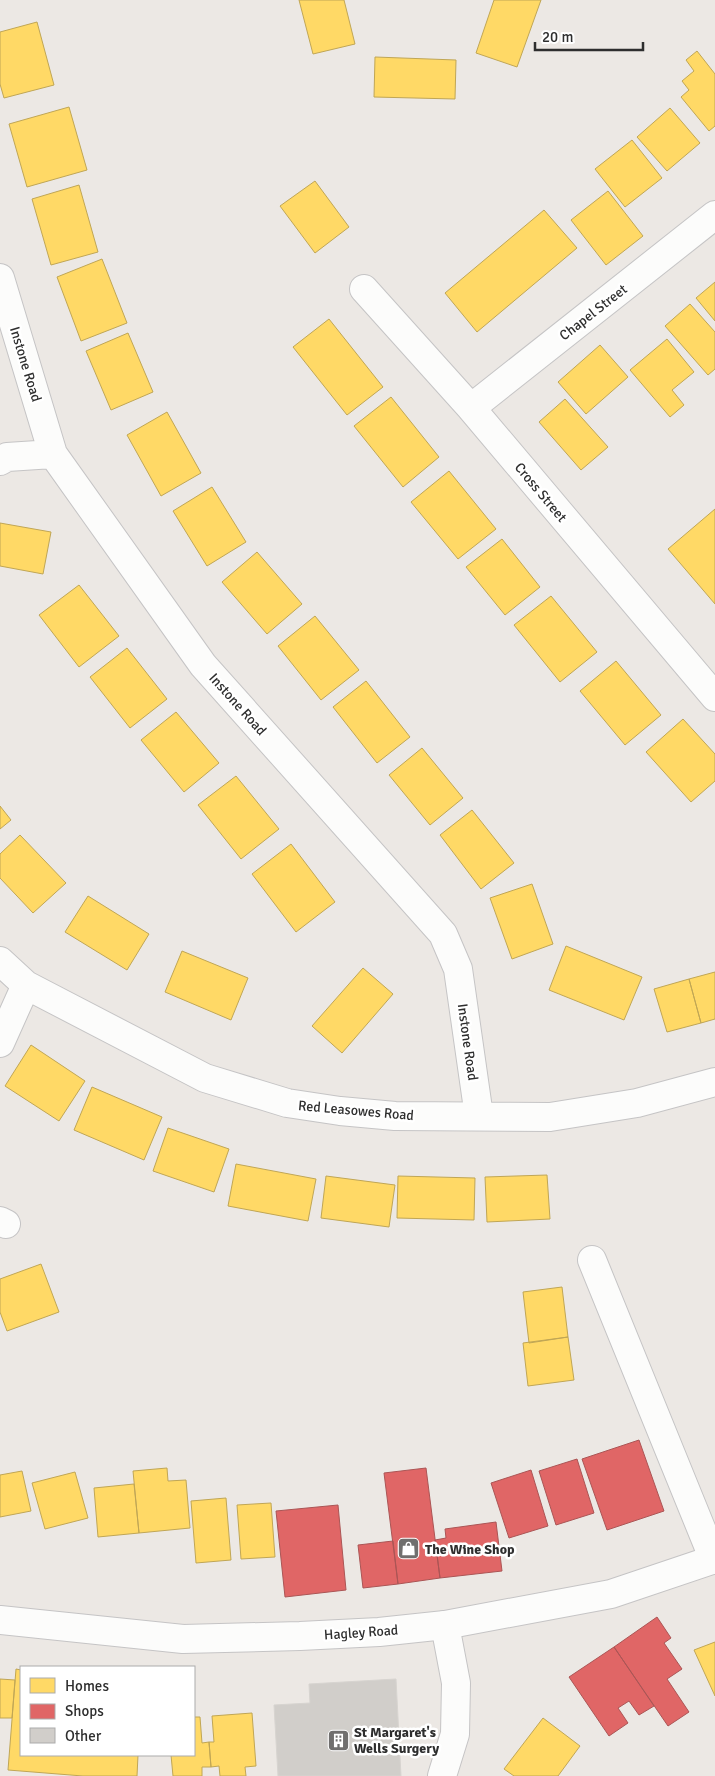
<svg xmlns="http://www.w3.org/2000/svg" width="715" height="1776" font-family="Signika,sans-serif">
  <rect width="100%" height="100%" fill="#ece8e4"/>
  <path fill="#ffd966" stroke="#c0a655" d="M 299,0 L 344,0 L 355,44 L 313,54 Z
    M 494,0 L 541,0 L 517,67 L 476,53 Z
    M 37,22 L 54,85 L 4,98 L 0,84 L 0,32 Z
    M 697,51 L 715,74 L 715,126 L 709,131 L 681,97 L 689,90 L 682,81 L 694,71 L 686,60 Z
    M 375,57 L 456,60 L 455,99 L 374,97 Z
    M 69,107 L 87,170 L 27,187 L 9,124 Z
    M 670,108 L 700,143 L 667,171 L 637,137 Z
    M 632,140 L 662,178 L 625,207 L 595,169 Z
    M 315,181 L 349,227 L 315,253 L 280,206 Z
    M 79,185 L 98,252 L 51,265 L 32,199 Z
    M 608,191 L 643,236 L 606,265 L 571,220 Z
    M 544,210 L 577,248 L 477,332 L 445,293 Z
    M 102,259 L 127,323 L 81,341 L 57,277 Z
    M 715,282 L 715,321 L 696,298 Z
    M 690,304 L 715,332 L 715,369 L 708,375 L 665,326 Z
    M 329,319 L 383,387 L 347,415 L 293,347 Z
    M 128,333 L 153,392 L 111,410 L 86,351 Z
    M 667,339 L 694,372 L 672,390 L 684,405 L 670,417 L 630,370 Z
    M 600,345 L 628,377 L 586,414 L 558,382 Z
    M 391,397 L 439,457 L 403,487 L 354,426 Z
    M 565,399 L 608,447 L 581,470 L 539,422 Z
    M 167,412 L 201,473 L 161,496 L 127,435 Z
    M 449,471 L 496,529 L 458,559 L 411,502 Z
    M 212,487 L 246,542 L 207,566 L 173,511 Z
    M 715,509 L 715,604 L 668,549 Z
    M 0,523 L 51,532 L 43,574 L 0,566 Z
    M 502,539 L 540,587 L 505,615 L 466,567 Z
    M 257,552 L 302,604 L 267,634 L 222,582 Z
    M 79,585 L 119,636 L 79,667 L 39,615 Z
    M 551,596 L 597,652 L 560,682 L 514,625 Z
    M 315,616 L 359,670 L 321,700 L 278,646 Z
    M 127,648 L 167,699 L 130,728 L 90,677 Z
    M 616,661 L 661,715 L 625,745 L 580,691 Z
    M 366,681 L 410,737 L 377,763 L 333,707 Z
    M 176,712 L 219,763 L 184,792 L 141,740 Z
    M 683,719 L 715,754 L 715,781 L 691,802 L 646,752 Z
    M 422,748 L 463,798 L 430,825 L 389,775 Z
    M 236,776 L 279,829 L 241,859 L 198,805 Z
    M 0,806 L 11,820 L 0,829 Z
    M 472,810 L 514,863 L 481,889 L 440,835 Z
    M 20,835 L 66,883 L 33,913 L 0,878 L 0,854 Z
    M 291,844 L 335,902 L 296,932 L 252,874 Z
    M 532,884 L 553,944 L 512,959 L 490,898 Z
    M 88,896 L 149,934 L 127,970 L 65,932 Z
    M 566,946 L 642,977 L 624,1020 L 549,990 Z
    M 182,951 L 248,978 L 231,1020 L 165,992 Z
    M 363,968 L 393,994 L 342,1053 L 312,1026 Z
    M 715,972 L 715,1019 L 701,1023 L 689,979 Z
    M 689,979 L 701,1023 L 667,1032 L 654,989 Z
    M 31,1045 L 85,1081 L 59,1121 L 5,1086 Z
    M 92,1087 L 162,1117 L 144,1160 L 74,1130 Z
    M 168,1128 L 229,1149 L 214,1192 L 153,1171 Z
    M 236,1164 L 316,1179 L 308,1221 L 228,1206 Z
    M 547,1175 L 550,1219 L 487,1222 L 485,1177 Z
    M 326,1176 L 395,1185 L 389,1227 L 321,1218 Z
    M 398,1176 L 475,1178 L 474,1220 L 397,1218 Z
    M 41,1264 L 59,1312 L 7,1331 L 0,1312 L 0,1279 Z
    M 562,1287 L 568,1337 L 529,1343 L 523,1292 Z
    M 568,1337 L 574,1380 L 528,1386 L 523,1343 Z
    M 167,1468 L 168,1481 L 186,1480 L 190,1528 L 139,1533 L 133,1471 Z
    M 22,1471 L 31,1511 L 0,1517 L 0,1475 Z
    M 75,1472 L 88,1518 L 45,1529 L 32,1483 Z
    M 134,1484 L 139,1533 L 98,1537 L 94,1488 Z
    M 226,1498 L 231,1560 L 196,1563 L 191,1501 Z
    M 271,1503 L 275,1557 L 241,1559 L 237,1505 Z
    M 715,1642 L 715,1696 L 694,1650 Z
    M 16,1669 L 21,1670 L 21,1755 L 138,1755 L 137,1776 L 83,1776 L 8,1770 Z
    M 0,1679 L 15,1680 L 12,1718 L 0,1718 Z
    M 252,1713 L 256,1766 L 245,1767 L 246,1776 L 220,1776 L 219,1766 L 211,1767 L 209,1742 L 214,1742 L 212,1716 Z
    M 194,1717 L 200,1717 L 202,1743 L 209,1742 L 211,1767 L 202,1767 L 202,1776 L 173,1776 L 171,1755 L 194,1755 Z
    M 543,1718 L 580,1746 L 558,1776 L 514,1776 L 504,1769 Z"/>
  <path fill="#e06666" stroke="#ab5555" d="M 639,1440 L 664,1511 L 607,1530 L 582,1459 Z
    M 577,1459 L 594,1513 L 556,1525 L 539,1471 Z
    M 426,1468 L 440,1578 L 398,1584 L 384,1473 Z
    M 531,1470 L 548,1526 L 509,1538 L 491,1483 Z
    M 338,1505 L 346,1590 L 285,1597 L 276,1511 Z
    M 496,1522 L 502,1571 L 440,1578 L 435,1540 L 446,1538 L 445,1529 Z
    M 393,1541 L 398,1584 L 363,1588 L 358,1545 Z
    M 657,1617 L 671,1638 L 664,1643 L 682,1669 L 667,1679 L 689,1712 L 668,1726 L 614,1647 Z
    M 614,1647 L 654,1706 L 639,1715 L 629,1701 L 618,1708 L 628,1723 L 609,1736 L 569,1677 Z"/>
  <path fill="#d1ceca" stroke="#d7d4d0" d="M 396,1679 L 401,1776 L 278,1776 L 274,1705 L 310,1703 L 309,1684 Z"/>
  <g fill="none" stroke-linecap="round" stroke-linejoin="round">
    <defs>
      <path id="street" d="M 0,278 L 53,454 L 203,665 L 443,934 L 458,969 L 479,1116
        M 364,289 L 471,408 L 715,697
        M 471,408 L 715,215
        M 0,461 L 7,457 L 53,454
        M 0,961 L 26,985 L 205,1078 L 287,1103 L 340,1111 L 395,1116 L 550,1117 L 637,1103 L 715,1082
        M 0,1043 L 26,985
        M 0,1221 L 6,1224
        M 592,1260 L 714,1560
        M 442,1776 L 455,1734 L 456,1683 L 445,1625"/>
      <path id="secondary" d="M 0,1620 L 183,1639 L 300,1636 L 379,1632 L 445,1625 L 611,1594 L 715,1559"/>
    </defs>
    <use href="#street" stroke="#c5c4c5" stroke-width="30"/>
    <use href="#secondary" stroke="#c5c4c5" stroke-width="30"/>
    <use href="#street" stroke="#fcfcfb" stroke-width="28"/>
    <use href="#secondary" stroke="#fcfcfb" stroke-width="28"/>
  </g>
  <defs>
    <symbol id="shop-square" viewBox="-11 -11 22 22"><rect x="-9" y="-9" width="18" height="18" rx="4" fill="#706f6e" stroke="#fff"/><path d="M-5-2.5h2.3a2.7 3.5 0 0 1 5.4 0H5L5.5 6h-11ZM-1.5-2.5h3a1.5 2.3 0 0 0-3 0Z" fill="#fff"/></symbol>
    <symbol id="building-square" viewBox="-11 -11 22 22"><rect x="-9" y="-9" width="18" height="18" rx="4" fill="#706f6e" stroke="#fff"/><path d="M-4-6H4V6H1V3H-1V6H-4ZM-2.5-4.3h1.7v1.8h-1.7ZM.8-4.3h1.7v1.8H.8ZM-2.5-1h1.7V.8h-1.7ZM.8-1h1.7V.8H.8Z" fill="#fff"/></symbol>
  </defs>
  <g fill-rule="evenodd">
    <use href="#shop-square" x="396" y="1536" width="25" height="25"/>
    <use href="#building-square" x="326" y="1728" width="25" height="25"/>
  </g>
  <g text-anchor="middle" stroke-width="5" stroke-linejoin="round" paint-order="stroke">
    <g font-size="14" fill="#2e2e2e" stroke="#fff">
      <text transform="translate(593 312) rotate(-38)" y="5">Chapel Street</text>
      <text transform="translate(26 364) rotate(73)" y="5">Instone Road</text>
      <text transform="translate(541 492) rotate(50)" y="5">Cross Street</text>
      <text transform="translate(238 704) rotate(48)" y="5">Instone Road</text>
      <text transform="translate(468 1042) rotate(82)" y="5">Instone Road</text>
      <text transform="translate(356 1110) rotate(5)" y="5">Red Leasowes Road</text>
      <text transform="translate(361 1632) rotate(-4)" y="5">Hagley Road</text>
    </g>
    <g font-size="14" font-weight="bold" fill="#2e2e2e" stroke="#fff" text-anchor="start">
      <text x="425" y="1554">The Wine Shop</text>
      <text x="354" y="1737">St Margaret's<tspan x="354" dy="16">Wells Surgery</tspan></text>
    </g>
  </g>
  <rect x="20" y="1666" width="175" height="90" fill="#ffffff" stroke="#ababab"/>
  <rect x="30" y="1678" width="25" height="15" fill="#ffd966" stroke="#ababab"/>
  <text x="65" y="1691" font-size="15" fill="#2e2e2e">Homes</text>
  <rect x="30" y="1704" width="25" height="15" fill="#e06666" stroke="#ababab"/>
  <text x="65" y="1716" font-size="15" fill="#2e2e2e">Shops</text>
  <rect x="30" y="1728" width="25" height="15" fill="#d1ceca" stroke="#ababab"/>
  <text x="65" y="1741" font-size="15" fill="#2e2e2e">Other</text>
  <path d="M535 42v8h108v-8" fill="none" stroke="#2e2e2e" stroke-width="2.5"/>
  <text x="542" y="42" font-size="15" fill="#2e2e2e" stroke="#ffffff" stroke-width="4" paint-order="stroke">20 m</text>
</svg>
